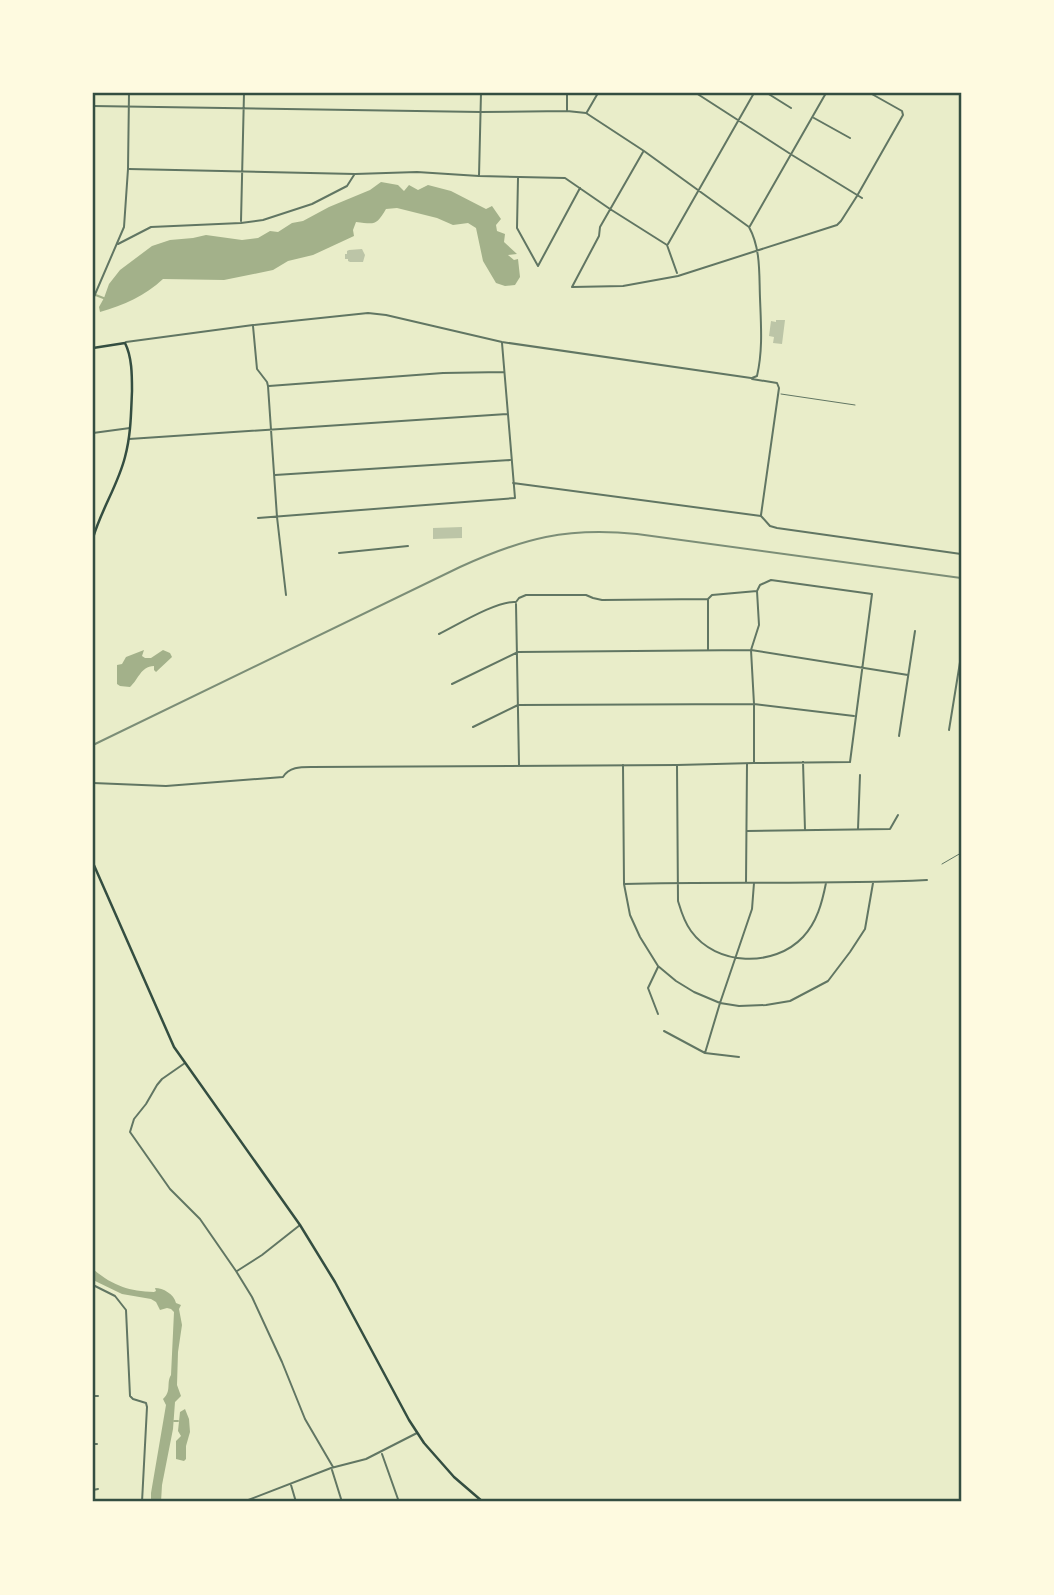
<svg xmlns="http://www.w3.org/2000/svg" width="1054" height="1595" font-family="'Golos Text',sans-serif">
  <rect width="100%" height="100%" fill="#e9edc9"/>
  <path fill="#a3b18a" d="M 381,182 L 398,185 L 404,191 L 409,185 L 418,190 L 428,185 L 451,191 L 486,209 L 492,206 L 501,219 L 496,225 L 497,231 L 505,234 L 504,242 L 517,254 L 508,255 L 514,260 L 518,259 L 520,277 L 515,285 L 505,286 L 496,283 L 483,261 L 476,228 L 468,223 L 453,225 L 437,218 L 397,208 L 386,209 C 376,226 375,224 356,222 L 353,230 L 354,236 L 313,255 L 288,261 L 273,270 L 224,280 L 163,279 C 145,296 124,305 100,312 L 99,307 L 104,298 L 109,284 L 120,270 L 152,246 L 170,240 L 193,238 L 206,235 L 242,240 L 258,238 L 270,231 L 278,232 L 292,223 L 303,221 L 329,207 L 370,190 Z
    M 144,650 L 142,656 L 145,658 L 151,658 L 163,650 L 170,653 L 172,657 L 156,672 L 154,670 L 154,666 C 140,667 139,679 130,687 L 120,686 L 117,684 L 117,665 L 122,664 L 126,657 Z
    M 93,1269 C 113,1286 129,1291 154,1292 L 156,1291 L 155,1288 C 163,1288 174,1294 176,1303 L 181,1305 L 179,1309 L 182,1325 L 178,1352 L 177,1385 L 181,1396 L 175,1402 L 173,1429 L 162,1485 L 161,1502 L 151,1502 L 151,1493 L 166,1405 L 163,1399 C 172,1391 166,1383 171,1375 L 174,1312 L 171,1309 L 167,1308 L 160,1310 L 156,1302 L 151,1299 L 122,1294 L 93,1280 Z
    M 185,1409 L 189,1419 L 190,1432 L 186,1446 L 186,1459 L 184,1461 L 176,1459 L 176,1441 L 181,1436 L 178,1431 L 180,1412 Z"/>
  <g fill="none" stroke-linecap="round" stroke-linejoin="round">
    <path stroke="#a3b18a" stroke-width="2" d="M 93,294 L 106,299
      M 174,1421 L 178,1421"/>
  </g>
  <path fill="#bcc5a7" d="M 362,249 L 365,255 L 363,262 L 350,262 L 348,261 L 348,259 L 345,259 L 345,254 L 347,254 L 347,251 L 349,250 Z
    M 776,320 L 785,320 L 782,344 L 773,343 L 774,337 L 769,336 L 771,321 L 776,322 Z
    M 462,527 L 462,538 L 433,539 L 433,528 Z"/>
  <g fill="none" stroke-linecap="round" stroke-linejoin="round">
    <path stroke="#617663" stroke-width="1" d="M 781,394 L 855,405
      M 942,864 L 961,853"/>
    <path stroke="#617663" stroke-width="2" d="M 696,93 L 792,155 L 862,198
      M 767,93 L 791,108
      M 93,106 L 481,112 L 567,111 L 586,113 L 644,151 L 749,227 C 761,249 759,274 760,298 C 761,325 763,350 757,376 L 752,378
      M 567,110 L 567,93
      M 587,112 L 598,93
      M 814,118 L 850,138
      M 643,152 L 600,227 L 599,236 L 572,287 L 623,286 L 678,276 L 837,225 L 841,221 L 857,196 L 903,115 L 902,111 L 870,93
      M 129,169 L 355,174 L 417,172 L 479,176 L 565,178 L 610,209 L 667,245 L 677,273
      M 479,176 L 481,93
      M 518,178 L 517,228 L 538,266 L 580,188
      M 241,221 L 244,93
      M 750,226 L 826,93
      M 118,244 L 151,227 L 241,223 L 263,220 L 312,204 L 347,186 L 354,175
      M 668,244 L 754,93
      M 253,326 L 257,369 L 267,382 L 268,386 L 277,517 L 286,595
      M 752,379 L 777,383 L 779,388 L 761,515
      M 269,386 L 443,373 L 504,372
      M 93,433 L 130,428
      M 129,439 L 507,414
      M 275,475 L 510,460
      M 513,483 L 761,516 L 770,526 L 777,528 L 961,554
      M 258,518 L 515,498 L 502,343
      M 339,553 L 408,546
      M 516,604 L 519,765
      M 439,634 C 457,625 498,600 516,602 L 519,598 L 526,595 L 586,595 L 593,598 L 602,600 L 708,599 L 712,595 L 757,591 L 760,585 L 771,580 L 872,594 L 850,762 L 754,763 L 754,704 L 751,650 L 759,625 L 757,591
      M 708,649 L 708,599
      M 452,684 L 518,652 L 751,650 L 908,675
      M 473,727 L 518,705 L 754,704 L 854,716
      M 949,730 L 961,656
      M 899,736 L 915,631
      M 803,762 L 805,830
      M 623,765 L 624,884 L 630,915 L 640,937 L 658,966 L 676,981 L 694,992 L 720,1003 L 739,1006 L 766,1005 L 790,1001 L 828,981 L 850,952 L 865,929 L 873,883
      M 677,766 L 678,901 C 681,911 684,922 691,931 C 716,966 774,968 803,937 C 817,922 822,903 826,883
      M 858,829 L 860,775
      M 747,831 L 890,829 L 898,815
      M 746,883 L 747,764
      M 624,884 C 725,881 826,885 927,880
      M 658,967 L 648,988 L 658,1014
      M 664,1031 L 705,1053 L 739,1057
      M 705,1053 L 720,1003 L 752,909 L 754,883
      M 185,1063 L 162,1079 L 157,1085 L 146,1104 L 134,1119 L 130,1132 L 170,1189 L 200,1219 L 236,1271 L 252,1297 L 282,1362 L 305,1419 L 333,1467
      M 237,1271 L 262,1255 L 300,1225
      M 93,1285 L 115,1296 L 126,1310 L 130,1396 L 133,1399 L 146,1403 L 147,1407 L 142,1502
      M 93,1396 L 98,1396
      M 93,1444 L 97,1444
      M 382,1454 L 399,1502
      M 332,1470 L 342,1502
      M 291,1485 L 296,1502
      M 93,1490 L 98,1489
      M 243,1502 L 331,1468 L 366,1459 L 417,1433"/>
    <path stroke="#617663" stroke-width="2" d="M 93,299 L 124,227 L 128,169 L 129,93
      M 126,342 L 253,325 L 368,313 L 386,315 L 502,342 L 751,378
      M 93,783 L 166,786 L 283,777 C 289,767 300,767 311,767 L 677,765 L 754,763"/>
    <path stroke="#344e41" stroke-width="2.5" d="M 93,348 L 125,343 C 132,357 132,375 132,391 C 131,413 131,435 125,457 C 118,485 101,510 93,538
      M 93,863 L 174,1047 L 300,1225 L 335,1282 L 409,1420 L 424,1443 L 454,1477 L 483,1502"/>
    <path stroke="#7c8e77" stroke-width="2" d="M 93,745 L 460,567 C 524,538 566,527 637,534 L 961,578"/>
  </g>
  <rect width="1054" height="1595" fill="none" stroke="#fefae0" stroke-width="189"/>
  <rect x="94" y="94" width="866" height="1406" fill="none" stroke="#344e41" stroke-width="2.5"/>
</svg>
